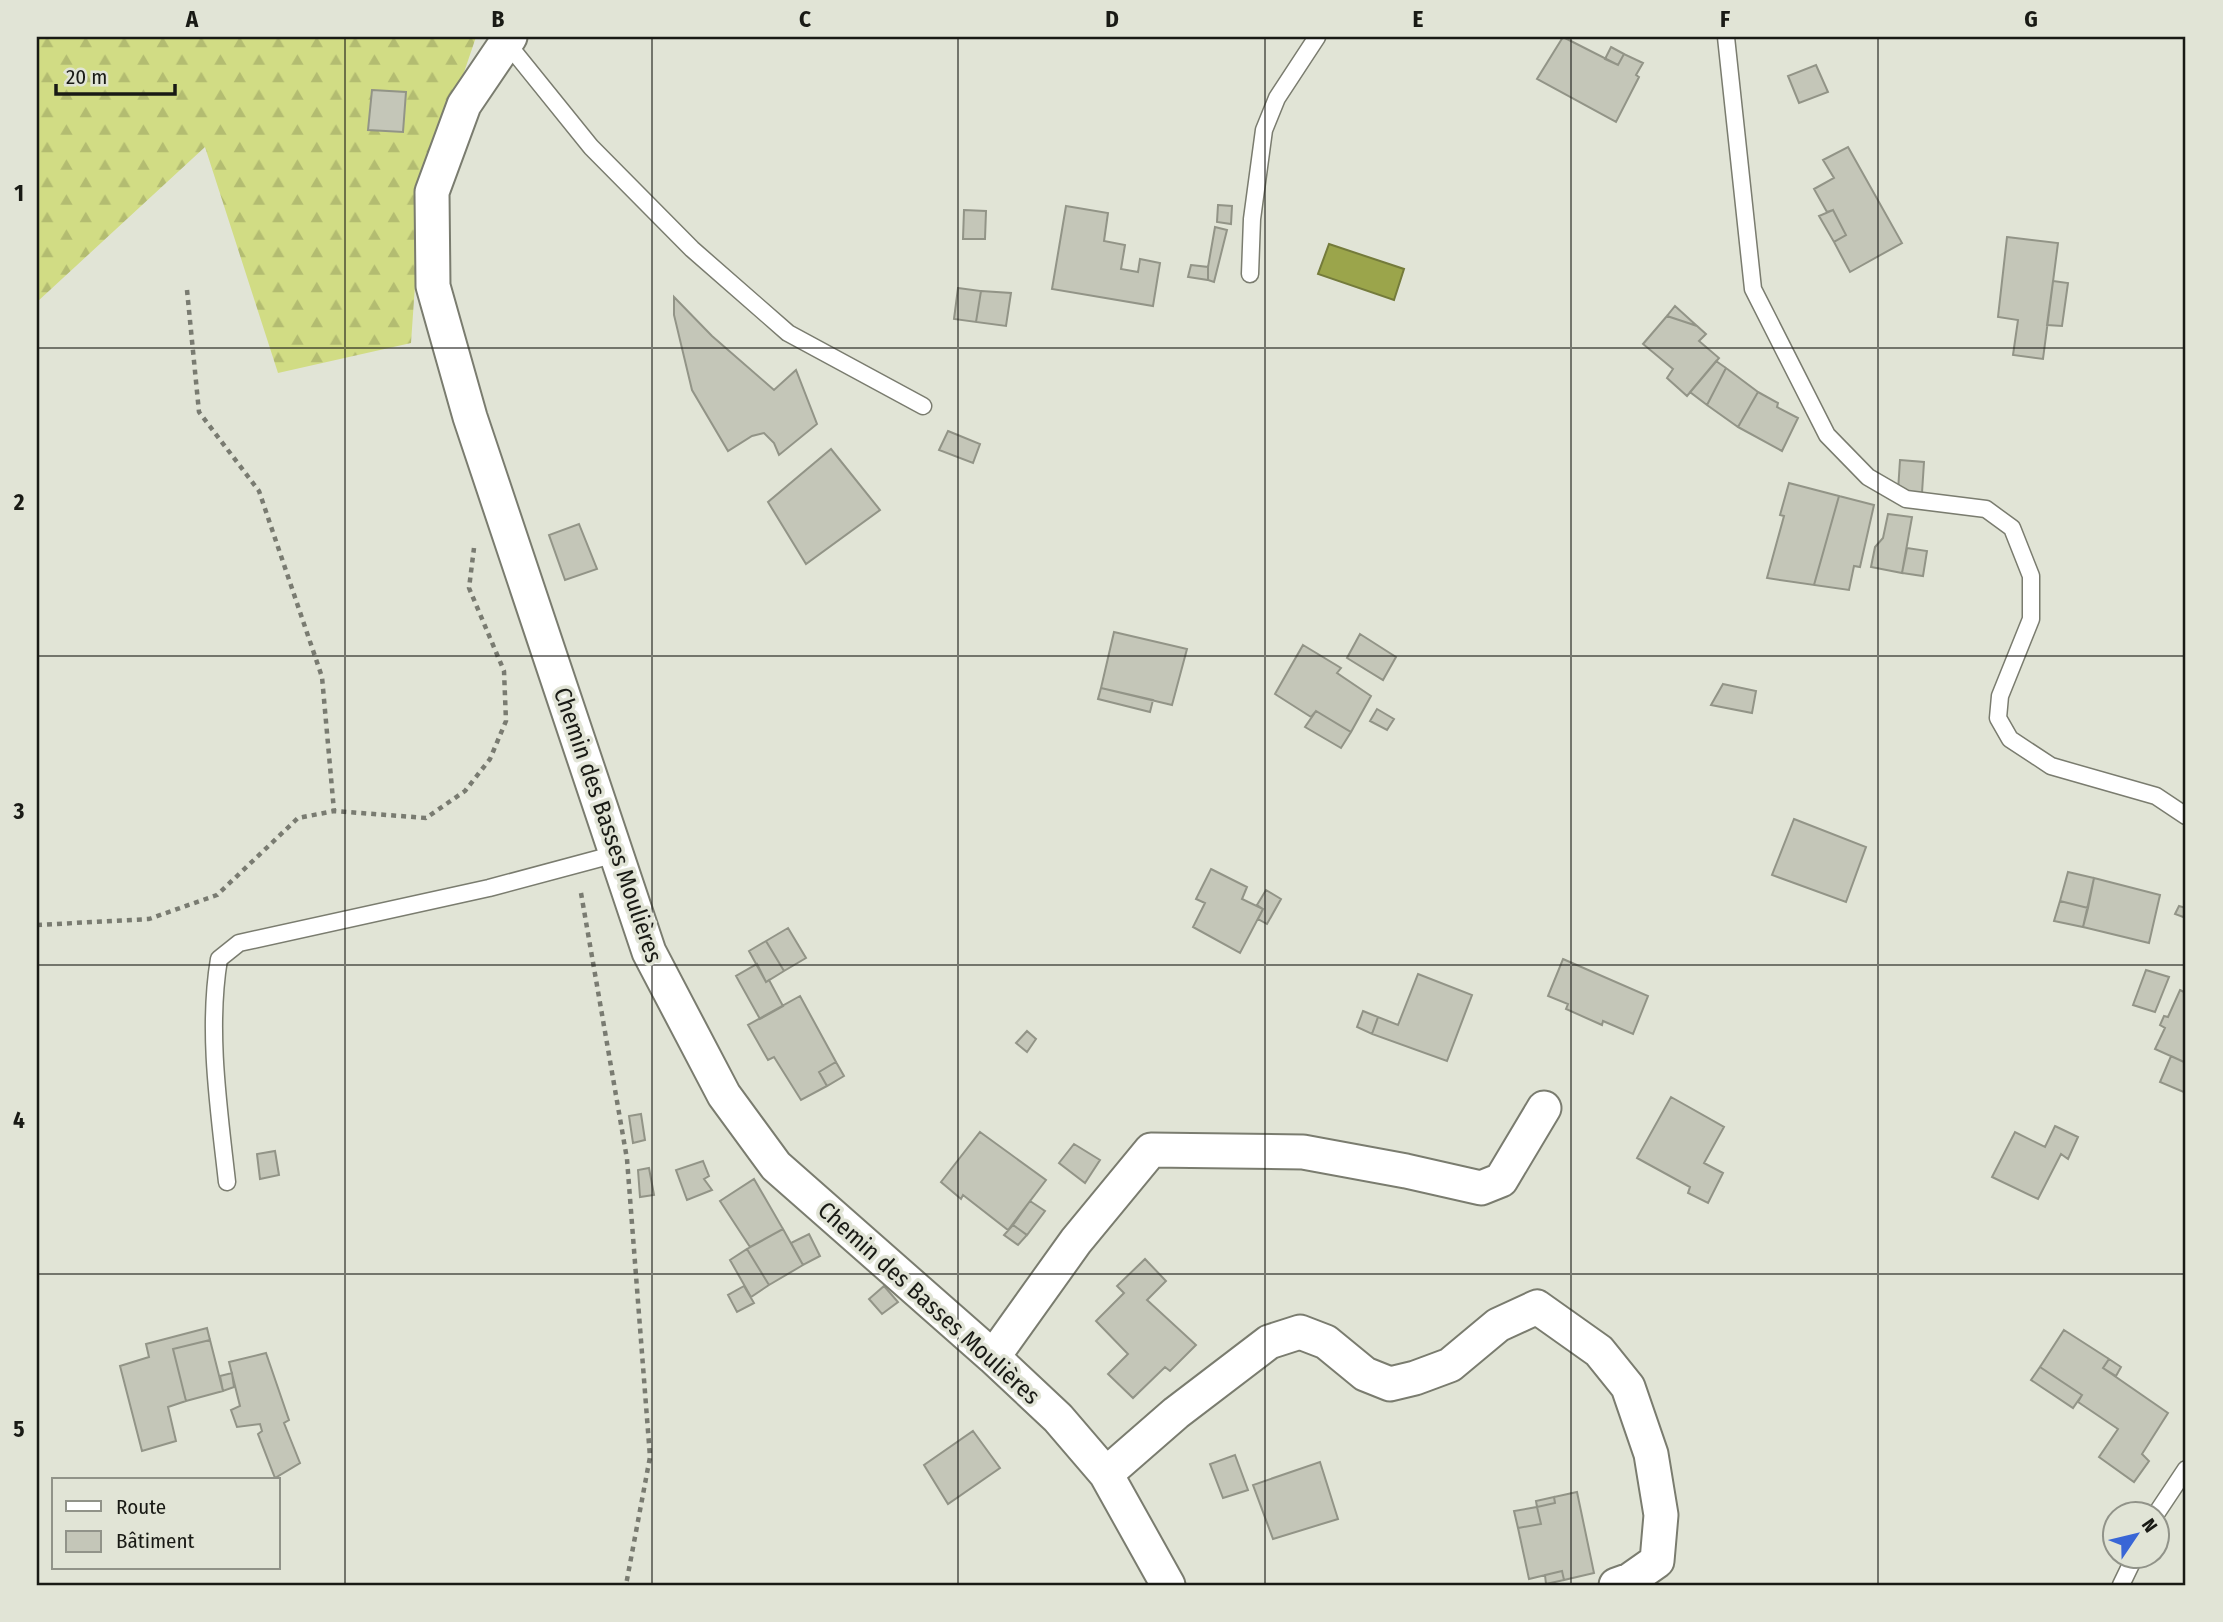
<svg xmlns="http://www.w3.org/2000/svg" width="2223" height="1622" font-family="'Fira Sans Condensed',sans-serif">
  <defs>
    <pattern id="forest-firs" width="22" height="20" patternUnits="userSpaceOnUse" patternTransform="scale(1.75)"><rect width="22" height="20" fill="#d1dc84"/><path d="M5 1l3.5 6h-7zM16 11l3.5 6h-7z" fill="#b3bc71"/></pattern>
  </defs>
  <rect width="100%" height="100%" fill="#e1e4d6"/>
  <path fill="url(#forest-firs)" d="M 37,37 L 476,37 L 421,199 L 411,343 L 278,373 L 205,147 L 37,302 Z"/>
  <path fill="#9ba54b" stroke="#747b3b" stroke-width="2" d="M 1329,244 L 1404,269 L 1394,300 L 1318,274 Z"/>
  <path fill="#c4c6b8" stroke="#929487" stroke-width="2" d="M 1563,37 L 1618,65 L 1624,54 L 1643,63 L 1636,75 L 1639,77 L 1616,122 L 1537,79 Z
    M 1611,47 L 1624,54 L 1618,65 L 1605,59 Z
    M 1816,65 L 1828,92 L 1799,103 L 1788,76 Z
    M 372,90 L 406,92 L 403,132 L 368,130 Z
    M 1848,147 L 1902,243 L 1850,272 L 1834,242 L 1846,235 L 1833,210 L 1827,212 L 1814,189 L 1834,178 L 1823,160 Z
    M 1218,205 L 1232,206 L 1231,224 L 1217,222 Z
    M 1066,206 L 1108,213 L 1104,241 L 1125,245 L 1121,269 L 1138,272 L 1140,259 L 1160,263 L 1153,306 L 1052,289 Z
    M 964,210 L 986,211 L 985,239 L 963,239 Z
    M 1833,210 L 1846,235 L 1834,242 L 1819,216 Z
    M 1215,227 L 1227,230 L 1214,282 L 1208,280 L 1208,267 Z
    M 2007,237 L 2058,243 L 2043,359 L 2013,355 L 2018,320 L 1998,317 Z
    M 1191,265 L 1208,267 L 1208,280 L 1188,277 Z
    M 2053,281 L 2068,283 L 2062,326 L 2047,325 Z
    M 958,288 L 981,291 L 976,322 L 954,319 Z
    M 981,291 L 1011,293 L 1006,326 L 976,322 Z
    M 674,297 L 712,336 L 774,390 L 796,370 L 817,424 L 779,455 L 774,443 L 764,433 L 752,436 L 728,451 L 692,390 L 674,315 Z
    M 1675,306 L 1697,326 L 1667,316 Z
    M 1667,316 L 1697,326 L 1706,334 L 1699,341 L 1719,358 L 1687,396 L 1667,378 L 1673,369 L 1643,344 Z
    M 1716,361 L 1726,368 L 1707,405 L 1690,392 Z
    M 1726,368 L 1758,392 L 1738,427 L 1707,405 Z
    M 1758,392 L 1778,403 L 1777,407 L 1798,418 L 1782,451 L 1738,427 Z
    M 948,431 L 980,444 L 973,463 L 939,450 Z
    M 831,449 L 880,510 L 806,564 L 768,502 Z
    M 1900,460 L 1924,462 L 1922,493 L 1898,491 Z
    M 1789,483 L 1839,496 L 1814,585 L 1767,578 L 1784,516 L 1780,515 Z
    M 1839,496 L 1874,505 L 1860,567 L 1854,566 L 1849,590 L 1814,585 Z
    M 1888,514 L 1912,517 L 1902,573 L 1871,567 L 1875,547 L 1883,538 Z
    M 579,524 L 597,569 L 565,580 L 549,535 Z
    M 1907,548 L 1927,551 L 1923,576 L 1902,573 Z
    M 1114,632 L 1187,649 L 1172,705 L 1101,688 Z
    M 1360,634 L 1396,657 L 1383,680 L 1347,658 Z
    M 1303,645 L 1341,668 L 1337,673 L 1371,696 L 1351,732 L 1316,711 L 1311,717 L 1275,694 Z
    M 1723,684 L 1756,691 L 1752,713 L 1711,705 Z
    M 1101,688 L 1153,700 L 1150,712 L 1098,699 Z
    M 1377,709 L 1394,719 L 1387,730 L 1370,721 Z
    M 1316,711 L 1351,732 L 1341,748 L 1305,727 Z
    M 1794,819 L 1866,847 L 1846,902 L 1772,875 Z
    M 1211,869 L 1247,887 L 1242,899 L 1263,909 L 1240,953 L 1193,927 L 1205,903 L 1196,899 Z
    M 2068,872 L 2094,878 L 2088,908 L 2060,901 Z
    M 2094,878 L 2160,895 L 2149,943 L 2083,927 Z
    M 1266,890 L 1281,899 L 1267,924 L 1258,919 L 1263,909 L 1257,905 Z
    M 2060,901 L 2088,908 L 2083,927 L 2054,921 Z
    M 2179,906 L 2186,908 L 2186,918 L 2175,914 Z
    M 788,928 L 806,958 L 784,971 L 766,941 Z
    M 766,941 L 784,971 L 766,982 L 749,951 Z
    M 1563,959 L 1648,996 L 1633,1034 L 1603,1021 L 1602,1025 L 1566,1009 L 1568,1004 L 1548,996 Z
    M 757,964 L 766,982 L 769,980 L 783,1006 L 760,1019 L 736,976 Z
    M 2146,970 L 2169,977 L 2155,1012 L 2133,1005 Z
    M 1418,974 L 1472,995 L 1447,1061 L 1372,1034 L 1378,1017 L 1398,1025 Z
    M 2180,990 L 2186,993 L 2186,1063 L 2155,1049 L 2165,1028 L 2160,1025 L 2164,1016 L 2168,1017 Z
    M 800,996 L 836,1062 L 819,1072 L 827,1086 L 801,1100 L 774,1057 L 768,1060 L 748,1025 Z
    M 1363,1011 L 1378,1017 L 1372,1034 L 1357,1027 Z
    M 1027,1031 L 1036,1039 L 1027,1052 L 1016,1043 Z
    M 2171,1056 L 2186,1063 L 2186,1093 L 2160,1082 Z
    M 836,1062 L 844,1076 L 827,1086 L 819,1072 Z
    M 1671,1097 L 1724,1127 L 1704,1163 L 1723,1173 L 1708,1203 L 1688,1193 L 1690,1187 L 1637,1158 Z
    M 641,1114 L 645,1140 L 633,1143 L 629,1116 Z
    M 2055,1126 L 2078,1137 L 2068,1159 L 2061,1154 L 2038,1199 L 1992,1177 L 2015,1132 L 2045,1147 Z
    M 980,1132 L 1046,1180 L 1008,1230 L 963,1195 L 961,1199 L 941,1182 Z
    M 1074,1144 L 1100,1160 L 1085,1183 L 1059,1163 Z
    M 275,1151 L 279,1175 L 260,1179 L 257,1154 Z
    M 703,1161 L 709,1176 L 704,1179 L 712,1190 L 687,1200 L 676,1170 Z
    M 649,1168 L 654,1195 L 640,1197 L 638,1170 Z
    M 754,1179 L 783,1229 L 750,1247 L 720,1201 Z
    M 1030,1201 L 1045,1211 L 1027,1235 L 1013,1225 Z
    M 1013,1225 L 1027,1235 L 1018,1245 L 1004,1235 Z
    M 783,1229 L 803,1265 L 769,1285 L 747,1249 Z
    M 809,1234 L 820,1256 L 803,1265 L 791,1243 Z
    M 747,1249 L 769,1285 L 751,1297 L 730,1260 Z
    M 1145,1259 L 1166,1281 L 1147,1300 L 1196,1345 L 1170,1371 L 1165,1367 L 1133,1398 L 1108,1374 L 1128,1354 L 1096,1321 L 1124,1293 L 1117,1286 Z
    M 744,1286 L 754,1303 L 737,1312 L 728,1295 Z
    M 884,1286 L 898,1302 L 882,1314 L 869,1299 Z
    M 207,1328 L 210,1340 L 173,1349 L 186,1401 L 168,1407 L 176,1441 L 142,1451 L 120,1366 L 149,1357 L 146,1344 Z
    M 2064,1330 L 2109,1359 L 2103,1368 L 2168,1413 L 2142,1454 L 2149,1461 L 2134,1482 L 2099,1457 L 2118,1429 L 2078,1402 L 2082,1395 L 2040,1367 Z
    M 210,1340 L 223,1391 L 186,1401 L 173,1349 Z
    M 266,1353 L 289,1420 L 284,1423 L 300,1463 L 275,1478 L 258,1434 L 262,1431 L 260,1424 L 237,1427 L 231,1410 L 240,1406 L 229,1362 Z
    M 2109,1359 L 2121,1367 L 2116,1376 L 2103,1368 Z
    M 2040,1367 L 2082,1395 L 2073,1408 L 2031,1380 Z
    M 232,1373 L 234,1387 L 223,1391 L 220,1376 Z
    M 973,1431 L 1000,1468 L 948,1504 L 924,1465 Z
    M 1235,1455 L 1248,1490 L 1223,1498 L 1210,1464 Z
    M 1320,1462 L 1338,1519 L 1273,1539 L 1253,1485 Z
    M 1577,1492 L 1594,1573 L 1564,1580 L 1562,1571 L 1529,1579 L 1518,1528 L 1541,1524 L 1537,1507 L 1555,1503 L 1554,1497 Z
    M 1554,1497 L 1555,1503 L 1537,1507 L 1536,1501 Z
    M 1537,1507 L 1541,1524 L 1518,1528 L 1514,1511 Z
    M 1562,1571 L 1564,1580 L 1546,1584 L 1545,1575 Z"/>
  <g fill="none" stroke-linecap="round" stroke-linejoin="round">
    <defs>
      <path id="service" d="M 1726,37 L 1753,289 L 1827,435 L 1868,477 L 1906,499 L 1986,509 L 2012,528 L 2031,576 L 2031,619 L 2000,696 L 1998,718 L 2010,739 L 2051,766 L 2156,796 L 2186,816
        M 507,43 L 591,147 L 692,249 L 788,333 L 923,406
        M 1250,274 L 1252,219 L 1264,130 L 1277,98 L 1317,37
        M 227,1182 C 219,1110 207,1031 219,959 L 239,943 L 489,888 L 616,854
        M 2156,1514 L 2186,1469
        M 2121,1585 L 2135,1556"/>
      <path id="minor" d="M 510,37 L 464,105 L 432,192 L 433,286 L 470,417 L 649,952 L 724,1095 L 776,1166 L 993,1357 L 1058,1418 L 1106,1474 L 1168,1585
        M 993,1357 L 1076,1241 L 1151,1150 L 1303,1152 L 1406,1171 L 1481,1188 L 1501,1180 L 1544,1108
        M 1106,1474 L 1176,1413 L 1269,1342 L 1300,1332 L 1326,1342 L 1365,1374 L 1390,1384 L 1415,1378 L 1450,1365 L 1498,1325 L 1537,1307 L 1599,1351 L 1628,1387 L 1651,1454 L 1661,1515 L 1657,1561 L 1630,1580 L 1616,1585"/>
    </defs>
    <use href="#service" stroke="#7a7c6f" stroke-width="19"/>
    <use href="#minor" stroke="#7a7c6f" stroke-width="37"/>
    <path stroke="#797b71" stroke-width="4.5" stroke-dasharray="5 5" stroke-linecap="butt" d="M 187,290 L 199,412 L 259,491 L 322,677 L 334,811
      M 581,893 L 627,1159 L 650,1457 L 626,1585
      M 37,925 L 149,919 L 217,895 L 298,818 L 334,811 L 426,818 L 465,791 L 490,759 L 506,721 L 504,671 L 469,588 L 474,548"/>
    <use href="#service" stroke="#fff" stroke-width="16"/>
    <use href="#minor" stroke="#fff" stroke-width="33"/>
  </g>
  <path fill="none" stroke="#191a15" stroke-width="2" stroke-opacity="0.55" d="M 345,37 L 345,1585M 652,37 L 652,1585M 958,37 L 958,1585M 1265,37 L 1265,1585M 1571,37 L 1571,1585M 1878,37 L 1878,1585M 37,348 L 2186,348M 37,656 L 2186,656M 37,965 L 2186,965M 37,1274 L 2186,1274"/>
  <g text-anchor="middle" stroke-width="7" stroke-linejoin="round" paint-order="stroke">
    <g font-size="24" fill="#191a15" stroke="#e1e4d6">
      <text transform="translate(608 825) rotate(71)" y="8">Chemin des Basses Moulières</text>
      <text transform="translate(929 1303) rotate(42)" y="8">Chemin des Basses Moulières</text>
    </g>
  </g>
  <rect width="2223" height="1622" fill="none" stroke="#e1e4d6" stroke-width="77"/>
  <rect x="52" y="1478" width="228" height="91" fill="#e1e4d6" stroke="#919389" stroke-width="2"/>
  <rect x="66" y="1501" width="35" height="10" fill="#ffffff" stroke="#919389" stroke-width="2"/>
  <text x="116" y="1514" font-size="21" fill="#191a15">Route</text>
  <rect x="66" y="1531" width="35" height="21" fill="#c4c6b8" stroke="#919389" stroke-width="2"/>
  <text x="116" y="1548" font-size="21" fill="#191a15">Bâtiment</text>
  <g transform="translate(2136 1535) rotate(55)"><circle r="33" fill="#e1e4d6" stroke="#919389" stroke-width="2"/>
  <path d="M0-5L12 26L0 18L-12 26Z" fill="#3966d6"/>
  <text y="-10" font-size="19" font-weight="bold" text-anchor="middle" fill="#191a15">N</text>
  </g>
  <path d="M56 84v10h119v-10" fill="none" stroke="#191a15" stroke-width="3.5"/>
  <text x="66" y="84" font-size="21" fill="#191a15" stroke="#e1e4d6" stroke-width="5" paint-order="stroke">20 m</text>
  <rect x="38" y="38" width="2146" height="1546" fill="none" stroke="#191a15" stroke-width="2.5"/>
  <g font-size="23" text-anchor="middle" font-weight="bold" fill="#191a15">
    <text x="192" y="27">A</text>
    <text x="498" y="27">B</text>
    <text x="805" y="27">C</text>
    <text x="1112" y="27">D</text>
    <text x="1418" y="27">E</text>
    <text x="1725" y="27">F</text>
    <text x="2031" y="27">G</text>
    <text x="19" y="201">1</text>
    <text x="19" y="510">2</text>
    <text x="19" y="819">3</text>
    <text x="19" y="1128">4</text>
    <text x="19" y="1437">5</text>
  </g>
</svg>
